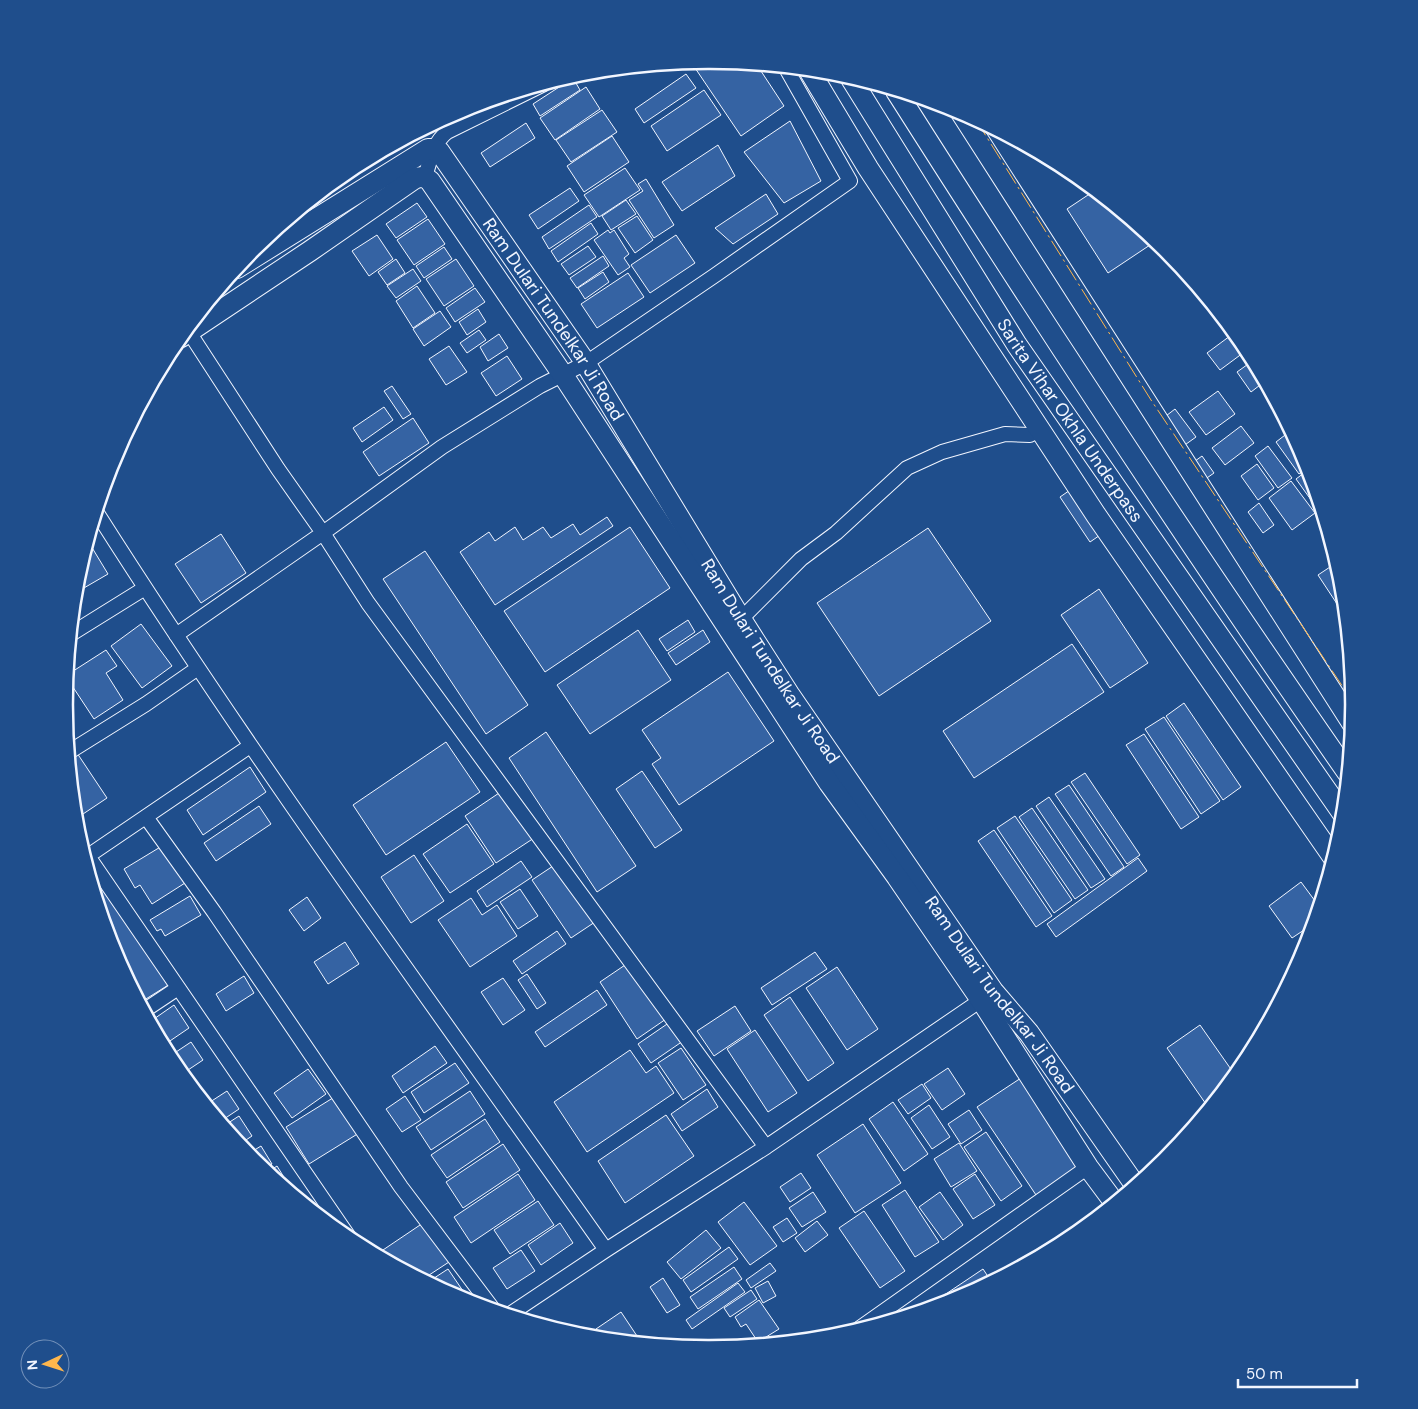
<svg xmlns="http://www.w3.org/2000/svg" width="1418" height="1409" font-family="'DM Sans',sans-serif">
  <rect width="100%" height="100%" fill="#1f4e8c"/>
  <path fill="#3563a3" stroke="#f2f6ff" d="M 709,60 L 757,65 L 784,106 L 741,136 L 691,62 Z
    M 686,74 L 696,88 L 644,123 L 635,109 Z
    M 573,78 L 580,90 L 540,116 L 533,104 Z
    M 586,87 L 600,109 L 555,140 L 540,118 Z
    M 704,90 L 721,115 L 667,151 L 651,126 Z
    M 602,110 L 617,132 L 571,162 L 556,140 Z
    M 790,121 L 821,181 L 784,203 L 744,152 Z
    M 526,123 L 535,138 L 490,167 L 481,153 Z
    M 612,136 L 629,162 L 584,192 L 567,166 Z
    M 718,145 L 735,176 L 682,211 L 662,182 Z
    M 625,168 L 640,190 L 599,217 L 584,195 Z
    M 646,179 L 674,225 L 654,238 L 629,200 L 643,191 L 638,184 Z
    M 570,188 L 579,201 L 538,229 L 529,215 Z
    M 1094,191 L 1156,241 L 1108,273 L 1067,209 Z
    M 766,194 L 778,214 L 733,244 L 715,228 Z
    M 626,200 L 636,214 L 611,230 L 602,216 Z
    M 417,203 L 427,217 L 396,238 L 386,224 Z
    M 589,205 L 597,217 L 549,249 L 542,237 Z
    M 637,216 L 653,240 L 635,253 L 618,228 Z
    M 428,219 L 445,244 L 414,265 L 397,240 Z
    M 591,223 L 598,234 L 558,262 L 551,251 Z
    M 608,230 L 610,233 L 614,230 L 629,254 L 624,258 L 630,267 L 618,275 L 594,240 Z
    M 377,235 L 393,259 L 369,276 L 352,251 Z
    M 676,235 L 695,263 L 650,293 L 631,265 Z
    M 588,246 L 596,257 L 569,275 L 561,264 Z
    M 444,247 L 452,259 L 424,278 L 416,266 Z
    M 603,256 L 609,266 L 577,288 L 570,278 Z
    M 396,259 L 405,273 L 387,285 L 378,272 Z
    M 456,259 L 474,286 L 444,306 L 426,279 Z
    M 413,269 L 421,281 L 396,298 L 387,286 Z
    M 603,272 L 609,282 L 585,299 L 578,288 Z
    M 628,273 L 644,297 L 597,328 L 581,304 Z
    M 417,286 L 435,313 L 413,328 L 396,301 Z
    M 475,288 L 485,302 L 455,322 L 446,308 Z
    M 478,309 L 486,322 L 467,335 L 459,322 Z
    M 440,311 L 451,327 L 424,346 L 413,329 Z
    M 479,330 L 486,340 L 467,353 L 460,343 Z
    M 1234,333 L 1247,350 L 1220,370 L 1207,353 Z
    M 499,334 L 508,348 L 488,361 L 480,347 Z
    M 449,346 L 467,372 L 446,385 L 429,359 Z
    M 507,356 L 522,379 L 496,396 L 481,373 Z
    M 1251,362 L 1264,382 L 1251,392 L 1237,372 Z
    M 392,386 L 411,414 L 403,419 L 384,391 Z
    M 1218,391 L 1235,414 L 1206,435 L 1189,412 Z
    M 384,407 L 393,420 L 362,442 L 353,428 Z
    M 1175,409 L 1196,437 L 1182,447 L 1162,419 Z
    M 413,418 L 429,443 L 379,476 L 363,452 Z
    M 1241,426 L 1254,443 L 1225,465 L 1212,448 Z
    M 1289,432 L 1305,458 L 1307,468 L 1299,474 L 1276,442 Z
    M 1268,446 L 1292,478 L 1278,488 L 1255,456 Z
    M 1202,456 L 1214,473 L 1204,480 L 1191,464 Z
    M 1257,464 L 1274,488 L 1258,500 L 1241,476 Z
    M 1308,470 L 1320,510 L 1319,511 L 1296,479 Z
    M 1291,481 L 1315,513 L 1292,530 L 1269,498 Z
    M 1076,486 L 1106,531 L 1090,542 L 1060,497 Z
    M 1259,503 L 1274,525 L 1263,533 L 1248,512 Z
    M 607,517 L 613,526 L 495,605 L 460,552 L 489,532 L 495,541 L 515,527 L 523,540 L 543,527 L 551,538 L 573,524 L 580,535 Z
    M 630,527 L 670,588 L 545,672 L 504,611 Z
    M 928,528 L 991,621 L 879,696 L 817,603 Z
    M 221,534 L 246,573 L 201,603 L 175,564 Z
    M 88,541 L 108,574 L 77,592 L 76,590 L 77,578 Z
    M 425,551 L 528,705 L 486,734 L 383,579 Z
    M 1336,563 L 1341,579 L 1344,612 L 1343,613 L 1318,575 Z
    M 1099,589 L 1148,663 L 1110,688 L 1061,615 Z
    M 688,620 L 695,632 L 667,651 L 659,639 Z
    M 141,624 L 172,666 L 142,688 L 111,646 Z
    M 638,630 L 671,680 L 590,734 L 557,685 Z
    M 703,630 L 710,642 L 676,665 L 668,653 Z
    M 1072,644 L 1104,692 L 974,778 L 943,731 Z
    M 106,650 L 117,666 L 106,673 L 123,700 L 94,719 L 67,678 L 67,675 Z
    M 728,672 L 774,741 L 679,805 L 652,764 L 661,758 L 642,730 Z
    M 1184,703 L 1241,787 L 1223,800 L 1166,716 Z
    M 1164,717 L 1220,801 L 1201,814 L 1145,729 Z
    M 546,732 L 636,866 L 597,892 L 509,758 Z
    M 1144,734 L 1199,817 L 1181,829 L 1126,745 Z
    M 446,742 L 480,792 L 386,855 L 353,805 Z
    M 77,753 L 107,798 L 77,818 L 75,815 L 70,758 Z
    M 250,767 L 266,792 L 203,835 L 187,810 Z
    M 642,771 L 682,830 L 655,848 L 616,789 Z
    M 1085,773 L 1140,855 L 1127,864 L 1071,782 Z
    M 1069,785 L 1124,867 L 1111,876 L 1055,794 Z
    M 502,791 L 534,838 L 496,863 L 465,816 Z
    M 1049,797 L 1105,879 L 1091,888 L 1036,806 Z
    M 259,806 L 271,824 L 216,861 L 204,843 Z
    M 1032,808 L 1088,890 L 1075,899 L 1019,817 Z
    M 1015,816 L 1072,900 L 1054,913 L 997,828 Z
    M 467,824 L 494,864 L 450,893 L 423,854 Z
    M 994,830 L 1052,916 L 1036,927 L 978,841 Z
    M 162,846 L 185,883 L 152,904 L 140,885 L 135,888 L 124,869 Z
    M 414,855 L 444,901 L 411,923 L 381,877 Z
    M 1138,858 L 1147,871 L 1056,937 L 1047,924 Z
    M 521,861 L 532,877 L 487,907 L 477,891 Z
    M 556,864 L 595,922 L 571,938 L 532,880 Z
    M 89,870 L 170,984 L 141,1002 L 113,951 Z
    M 1301,882 L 1318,905 L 1313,924 L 1292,938 L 1269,906 Z
    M 520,889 L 538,916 L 518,929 L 500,902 Z
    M 190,896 L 201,915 L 165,936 L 161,929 L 157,931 L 150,920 Z
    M 307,897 L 321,918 L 304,931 L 289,910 Z
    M 471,898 L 482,915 L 497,905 L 517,936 L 470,967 L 438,920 Z
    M 557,931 L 566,944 L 522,974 L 513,961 Z
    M 345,942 L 359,964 L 328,984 L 314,962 Z
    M 815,952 L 827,969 L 772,1005 L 761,988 Z
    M 628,963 L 666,1019 L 637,1039 L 600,982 Z
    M 837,967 L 878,1029 L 847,1050 L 806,988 Z
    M 527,974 L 546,1003 L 537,1009 L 518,980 Z
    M 244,976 L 254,993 L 226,1011 L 216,994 Z
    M 503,978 L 525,1010 L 503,1025 L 481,992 Z
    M 597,990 L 607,1005 L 545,1047 L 535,1032 Z
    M 790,997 L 834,1063 L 808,1081 L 764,1015 Z
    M 174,1005 L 189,1028 L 164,1045 L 151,1021 Z
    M 735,1006 L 751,1031 L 714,1056 L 697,1031 Z
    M 670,1022 L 683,1041 L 651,1063 L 638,1044 Z
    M 1200,1025 L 1235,1075 L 1208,1107 L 1167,1048 Z
    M 755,1030 L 797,1093 L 768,1112 L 727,1049 Z
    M 191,1042 L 203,1060 L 182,1074 L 170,1056 Z
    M 435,1046 L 447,1063 L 403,1093 L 392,1076 Z
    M 681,1048 L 706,1085 L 683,1100 L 658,1063 Z
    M 630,1050 L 646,1073 L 656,1066 L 674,1093 L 587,1152 L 554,1102 Z
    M 455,1063 L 469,1083 L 424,1113 L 411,1092 Z
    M 948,1068 L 965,1094 L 942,1110 L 924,1084 Z
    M 308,1069 L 326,1094 L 292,1118 L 274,1093 Z
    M 1021,1078 L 1079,1166 L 1036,1195 L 977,1107 Z
    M 922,1084 L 931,1098 L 908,1114 L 898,1100 Z
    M 707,1089 L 718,1107 L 682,1131 L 671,1114 Z
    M 227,1091 L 239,1109 L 221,1121 L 207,1104 Z
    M 470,1091 L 485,1114 L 431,1150 L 416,1127 Z
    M 336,1096 L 359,1133 L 309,1164 L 286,1127 Z
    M 405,1096 L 421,1120 L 402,1132 L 386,1109 Z
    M 893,1102 L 928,1154 L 904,1171 L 869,1119 Z
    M 929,1105 L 950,1137 L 932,1149 L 911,1118 Z
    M 969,1110 L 982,1130 L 961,1144 L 948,1124 Z
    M 666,1115 L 694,1156 L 625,1203 L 598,1161 Z
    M 239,1116 L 252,1136 L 240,1144 L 225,1125 Z
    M 485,1119 L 500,1142 L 447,1178 L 431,1155 Z
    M 863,1124 L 901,1183 L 855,1213 L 817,1155 Z
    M 986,1132 L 1022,1186 L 1001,1201 L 964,1147 Z
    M 959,1143 L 977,1171 L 951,1187 L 934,1159 Z
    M 503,1144 L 520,1170 L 463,1208 L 446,1182 Z
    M 261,1146 L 272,1164 L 264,1169 L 248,1154 Z
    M 277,1166 L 290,1187 L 287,1188 L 268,1172 Z
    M 801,1173 L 811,1188 L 790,1202 L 780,1187 Z
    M 518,1174 L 535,1200 L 471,1243 L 454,1217 Z
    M 975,1174 L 995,1205 L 973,1219 L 953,1189 Z
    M 905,1190 L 939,1242 L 915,1257 L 882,1205 Z
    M 813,1192 L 826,1212 L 802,1227 L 789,1208 Z
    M 940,1192 L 963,1225 L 943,1240 L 919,1207 Z
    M 538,1201 L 554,1225 L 510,1254 L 494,1230 Z
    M 744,1202 L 777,1246 L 750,1265 L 718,1222 Z
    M 864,1211 L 905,1271 L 880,1288 L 839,1228 Z
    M 787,1218 L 797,1233 L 783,1242 L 773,1227 Z
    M 817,1221 L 828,1235 L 805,1252 L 795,1238 Z
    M 423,1223 L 449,1262 L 423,1279 L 385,1258 L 380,1252 Z
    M 560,1223 L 573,1243 L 541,1265 L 528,1245 Z
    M 706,1230 L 721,1248 L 681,1279 L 667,1262 Z
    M 729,1247 L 738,1259 L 691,1292 L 683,1280 Z
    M 521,1250 L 535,1271 L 507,1289 L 493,1268 Z
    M 770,1263 L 776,1271 L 751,1288 L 746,1280 Z
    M 734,1267 L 742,1279 L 698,1309 L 690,1297 Z
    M 448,1269 L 463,1291 L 455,1296 L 428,1282 Z
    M 983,1269 L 991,1281 L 955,1300 L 922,1310 Z
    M 663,1278 L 680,1305 L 667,1313 L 650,1287 Z
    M 768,1281 L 776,1296 L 763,1303 L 755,1288 Z
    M 738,1283 L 745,1292 L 692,1329 L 686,1320 Z
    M 751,1290 L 757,1299 L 730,1317 L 724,1308 Z
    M 469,1295 L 475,1304 L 462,1300 Z
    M 759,1300 L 779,1329 L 758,1342 L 746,1324 L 741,1327 L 735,1317 Z
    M 621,1312 L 641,1342 L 602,1338 L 596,1329 Z"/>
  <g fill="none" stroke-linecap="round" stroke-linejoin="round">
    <defs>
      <path id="street" d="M 425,177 C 430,161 433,143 447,132 L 544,84
        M 189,332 L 278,469 L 323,533 L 442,447 L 540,386 L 586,363 L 714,276 L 850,181 L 786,68
        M 97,513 C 257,765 434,1006 606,1250
        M 741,619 L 801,559 L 836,533 L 907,468 L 942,452 L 1005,434 L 1030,435 L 1039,428
        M 71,634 L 145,588
        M 176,635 L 323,533 L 368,603 L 766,1147
        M 69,752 L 146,704 L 198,668
        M 146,817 L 214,912 L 401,1187 L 493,1309
        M 88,856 L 351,1240
        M 85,858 L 250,746
        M 145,1010 L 178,988
        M 510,1314 L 606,1250 L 766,1147 L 987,996
        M 857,1330 L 1088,1167"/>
      <g id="secondary">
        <path d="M 809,70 L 868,168 L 1096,515 L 1333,857"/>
        <path id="s1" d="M 850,77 L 1017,345 L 1343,814"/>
        <path d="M 896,91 C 1042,321 1191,548 1347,772"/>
        <path d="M 960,111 L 1352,723"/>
        <path id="s2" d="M 237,268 L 428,149 L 434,149 L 439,151 L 581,356 L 741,619 L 789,694 L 993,991 L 1029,1033 L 1135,1185"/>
        <path d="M 181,337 L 310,251 L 414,179 C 421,176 424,176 430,181 L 563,375 L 829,783 L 897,877 L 981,1000 L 1088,1167 L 1114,1202"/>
      </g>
    </defs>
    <use href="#street" stroke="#f2f6ff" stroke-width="16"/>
    <use href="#secondary" stroke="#f2f6ff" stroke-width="22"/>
    <use href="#street" stroke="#1f4e8c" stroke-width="14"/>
    <use href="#secondary" stroke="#1f4e8c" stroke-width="20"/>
    <path stroke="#ffb74d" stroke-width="1" stroke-dasharray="18 4 2.5 4" stroke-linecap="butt" d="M 976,120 L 1151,400 L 1353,702"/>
  </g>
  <g text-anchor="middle" stroke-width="4" stroke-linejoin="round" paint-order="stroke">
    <g font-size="18" fill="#f2f6ff" stroke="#1f4e8c">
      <text dy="6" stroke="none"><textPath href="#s2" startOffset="440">Ram Dulari Tundelkar Ji Road</textPath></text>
      <text dy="6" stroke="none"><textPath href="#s1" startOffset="408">Sarita Vihar Okhla Underpass</textPath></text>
      <text dy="6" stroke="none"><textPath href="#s2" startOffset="845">Ram Dulari Tundelkar Ji Road</textPath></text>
      <text dy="6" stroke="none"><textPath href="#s2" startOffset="1250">Ram Dulari Tundelkar Ji Road</textPath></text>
    </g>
  </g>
  <path d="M0 0H1418V1409H0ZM708 69H710A635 635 0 0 1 1345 704V705A635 635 0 0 1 710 1340H708A635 635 0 0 1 73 705V704A635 635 0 0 1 708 69Z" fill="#1f4e8c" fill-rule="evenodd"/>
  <path fill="none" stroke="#f2f6ff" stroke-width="2.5" d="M708 69H710A635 635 0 0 1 1345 704V705A635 635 0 0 1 710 1340H708A635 635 0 0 1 73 705V704A635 635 0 0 1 708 69Z"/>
  <g transform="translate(45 1364) rotate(266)"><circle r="24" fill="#1f4e8c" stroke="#7391ba"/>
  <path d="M0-4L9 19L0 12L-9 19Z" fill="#ffb74d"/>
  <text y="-8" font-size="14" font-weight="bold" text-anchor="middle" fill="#f2f6ff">N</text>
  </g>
  <path d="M1238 1379v8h119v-8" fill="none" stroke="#f2f6ff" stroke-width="2.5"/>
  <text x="1246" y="1379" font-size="15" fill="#f2f6ff" stroke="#1f4e8c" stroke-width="4" paint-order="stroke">50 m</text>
</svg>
